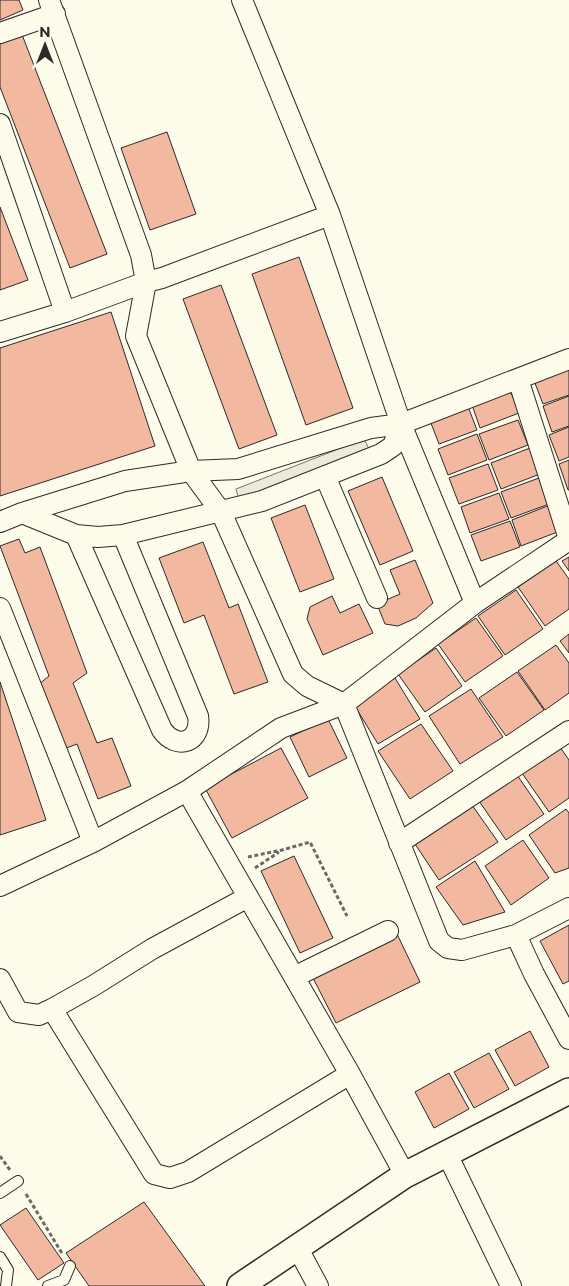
<svg xmlns="http://www.w3.org/2000/svg" width="569" height="1286" font-family="Montserrat,sans-serif">
  <rect width="100%" height="100%" fill="#fdfbea"/>
  <path fill="#eceadb" stroke="#74746e" d="M 364,439 L 369,449 L 239,500 L 236,489 Z"/>
  <path fill="#f2b8a0" stroke="#2b2b2b" d="M 0,0 L 19,0 L 23,10 L 0,20 Z
    M 21,32 L 107,254 L 70,268 L 0,87 L 0,40 Z
    M 167,132 L 196,214 L 150,230 L 121,148 Z
    M 0,207 L 28,280 L 0,290 Z
    M 299,257 L 353,408 L 306,425 L 252,274 Z
    M 221,285 L 277,435 L 239,449 L 183,299 Z
    M 111,312 L 155,446 L 0,496 L 0,348 Z
    M 569,365 L 569,395 L 543,404 L 533,378 Z
    M 509,387 L 519,413 L 480,428 L 471,402 Z
    M 569,396 L 569,426 L 552,432 L 543,406 Z
    M 467,404 L 477,430 L 439,444 L 429,418 Z
    M 518,420 L 528,445 L 489,460 L 479,434 Z
    M 569,427 L 569,457 L 559,461 L 549,435 Z
    M 477,434 L 487,460 L 448,475 L 438,449 Z
    M 530,448 L 540,474 L 501,489 L 491,463 Z
    M 569,460 L 569,490 L 568,490 L 559,464 Z
    M 488,464 L 498,490 L 459,504 L 449,478 Z
    M 382,477 L 413,551 L 380,565 L 348,491 Z
    M 539,478 L 549,504 L 511,518 L 501,492 Z
    M 499,493 L 509,519 L 470,533 L 461,507 Z
    M 305,505 L 334,579 L 300,592 L 271,518 Z
    M 550,505 L 560,531 L 521,546 L 512,520 Z
    M 510,521 L 520,547 L 481,561 L 471,535 Z
    M 19,539 L 25,553 L 40,547 L 87,673 L 73,683 L 97,743 L 112,738 L 131,786 L 98,799 L 77,744 L 64,749 L 38,685 L 49,676 L 0,546 Z
    M 203,542 L 229,608 L 238,604 L 268,682 L 234,694 L 204,615 L 184,623 L 159,558 Z
    M 569,557 L 569,571 L 562,561 Z
    M 415,560 L 433,603 L 416,618 L 398,626 L 385,624 L 377,604 L 400,594 L 390,570 Z
    M 556,561 L 569,579 L 569,609 L 545,626 L 518,587 Z
    M 516,590 L 543,629 L 505,655 L 478,616 Z
    M 332,596 L 340,613 L 359,604 L 373,633 L 323,655 L 307,619 L 310,607 Z
    M 476,618 L 503,656 L 465,682 L 438,644 Z
    M 569,634 L 569,653 L 560,641 Z
    M 556,645 L 569,663 L 569,693 L 545,710 L 518,671 Z
    M 436,648 L 462,686 L 425,712 L 398,674 Z
    M 517,672 L 544,710 L 506,736 L 479,698 Z
    M 395,678 L 420,719 L 378,744 L 353,703 Z
    M 0,682 L 46,820 L 0,835 Z
    M 471,689 L 503,737 L 460,764 L 429,716 Z
    M 328,719 L 347,758 L 309,777 L 290,737 Z
    M 421,724 L 453,771 L 410,799 L 378,751 Z
    M 560,747 L 569,760 L 569,798 L 549,812 L 522,773 Z
    M 281,748 L 308,798 L 232,838 L 205,788 Z
    M 517,775 L 544,814 L 506,840 L 479,801 Z
    M 472,805 L 498,842 L 439,880 L 413,841 Z
    M 566,809 L 569,813 L 569,868 L 555,873 L 529,835 Z
    M 523,840 L 549,878 L 511,905 L 485,866 Z
    M 294,856 L 333,938 L 300,953 L 261,871 Z
    M 475,861 L 505,912 L 463,925 L 436,887 Z
    M 569,925 L 569,981 L 563,984 L 540,941 Z
    M 397,934 L 420,982 L 336,1023 L 312,976 Z
    M 530,1031 L 549,1067 L 515,1086 L 495,1050 Z
    M 489,1053 L 509,1089 L 474,1108 L 454,1072 Z
    M 449,1073 L 469,1109 L 434,1128 L 415,1092 Z
    M 144,1202 L 205,1286 L 89,1286 L 66,1253 Z
    M 26,1208 L 64,1263 L 38,1280 L 0,1225 Z"/>
  <g fill="none" stroke-linecap="round" stroke-linejoin="round">
    <defs>
      <path id="service" d="M 0,1193 L 18,1181
        M 0,1257 L 8,1270 L 6,1286
        M 48,1286 L 64,1280 L 70,1266"/>
      <path id="minor" d="M 49,0 L 141,255 L 146,282 L 136,336 L 191,471 L 221,512 L 293,674 L 307,686 L 344,704 L 439,941 L 448,948 L 462,950 L 516,935 L 569,908
        M 242,0 L 330,215 L 401,424 L 475,603
        M 0,33 L 55,14
        M 0,124 L 65,312
        M 0,332 L 65,312 L 146,282 L 162,278 L 330,215
        M 518,379 L 569,539
        M 325,476 L 377,598
        M 22,513 L 76,535 L 98,537 L 123,535 L 262,501 L 381,454 L 393,446 L 401,424
        M 0,522 L 22,513 L 125,481 L 191,471 L 238,469 L 371,428 L 401,424 L 569,359
        M 76,535 L 162,730 C 177,751 202,742 198,716 L 123,535
        M 0,608 L 93,842
        M 187,791 L 350,1074 L 405,1175
        M 399,843 L 569,731
        M 0,886 L 93,842 L 187,791 L 281,728 L 344,704 L 475,603 L 569,540
        M 516,935 L 534,974 L 569,1039
        M 294,977 L 388,931
        M 0,979 L 18,1012 L 39,1015 L 52,1009 L 93,986 L 152,949 L 248,897
        M 52,1009 L 154,1174 L 170,1178 L 188,1172 L 350,1074
        M 447,1154 L 511,1286
        M 297,1247 L 318,1286"/>
      <path id="tertiary" d="M 240,1286 L 405,1175 L 569,1091"/>
    </defs>
    <use href="#service" stroke="#2b2b2b" stroke-width="12"/>
    <use href="#minor" stroke="#2b2b2b" stroke-width="22"/>
    <use href="#tertiary" stroke="#2b2b2b" stroke-width="28"/>
    <path stroke="#6a6964" stroke-width="3" stroke-dasharray="4 2.5" stroke-linecap="butt" d="M 248,857 L 282,850 L 310,842 L 347,916
      M 255,868 L 279,852
      M 0,1156 L 10,1170
      M 26,1194 L 63,1255"/>
    <use href="#service" stroke="#fdfbea" stroke-width="10"/>
    <use href="#minor" stroke="#fdfbea" stroke-width="20"/>
    <use href="#tertiary" stroke="#fdfbea" stroke-width="25"/>
  </g>
  <g transform="translate(45 45)" stroke="#fdfbea" stroke-width="4" paint-order="stroke">
  <path d="M0-4L9 19L0 12L-9 19Z" fill="#2b2b2b"/>
  <text y="-8" font-size="14" font-weight="bold" text-anchor="middle" fill="#2b2b2b">N</text>
  </g>
</svg>
